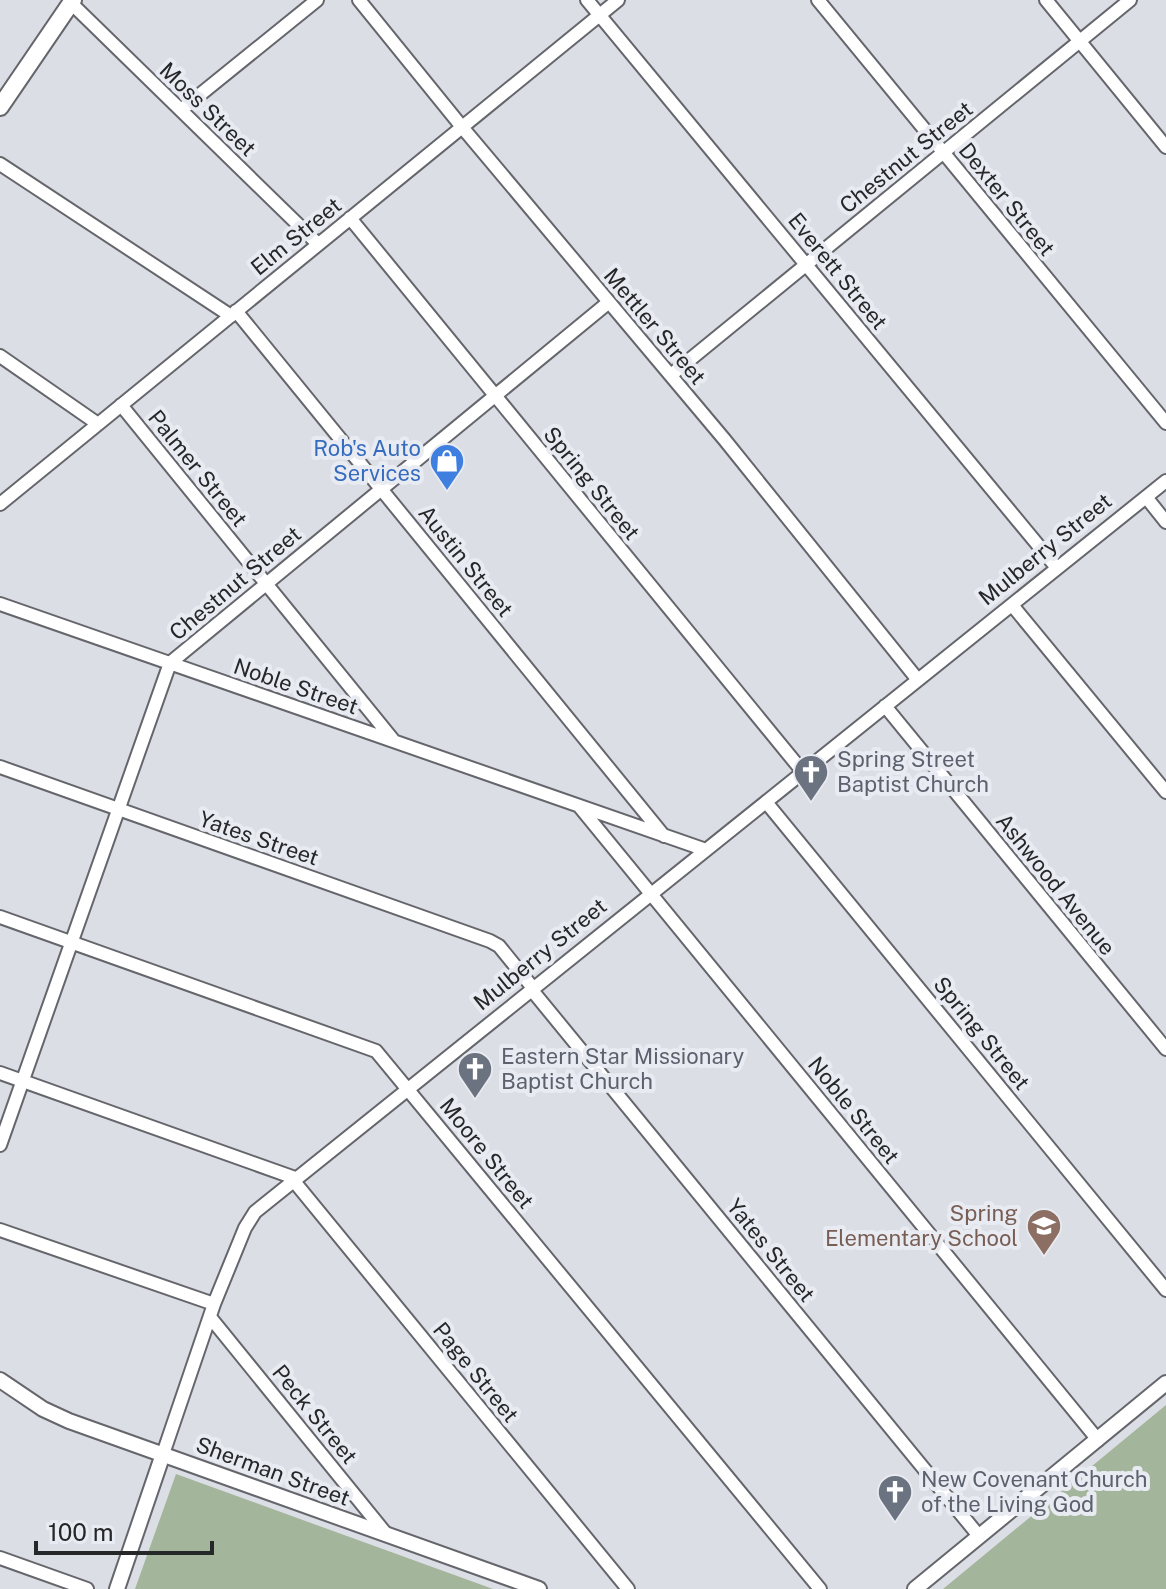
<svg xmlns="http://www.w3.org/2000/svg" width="1166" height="1589" font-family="'Public Sans',sans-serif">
  <rect width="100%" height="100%" fill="#dcdee5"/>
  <path fill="#a3b59a" d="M 1166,1405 L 1166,1589 L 943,1589 Z
    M 176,1474 L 493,1589 L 135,1589 Z"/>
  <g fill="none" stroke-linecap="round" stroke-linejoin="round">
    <defs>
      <path id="minor" d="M 359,0 L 462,127 L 724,439 L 918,680
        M 587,0 L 1057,568
        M 818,0 L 1166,423
        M 1046,0 L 1166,147
        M 71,3 L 318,244
        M 181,110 L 317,0
        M 0,164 L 231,316
        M 350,218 L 803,772
        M 236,311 L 664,836
        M 0,356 L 98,424
        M 671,375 L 1130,0
        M 121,405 L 394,741
        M 1146,497 L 1166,522
        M 0,504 L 618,0
        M 0,604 L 706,850
        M 1012,605 L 1166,792
        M 885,706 L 1166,1049
        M 0,767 L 490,941 L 499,946 L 533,988
        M 766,802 L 1166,1290
        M 579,806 L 1098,1440
        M 0,917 L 376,1051 L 820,1589
        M 531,989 L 979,1536
        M 0,1073 L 295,1178
        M 0,1145 L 170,663 L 609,302
        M 293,1180 L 628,1589
        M 0,1230 L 214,1304
        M 210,1317 L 387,1535
        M 163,1454 L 214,1304 L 245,1228 L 255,1212 L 1166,481
        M 0,1558 L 87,1589"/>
      <path id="tertiary" d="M 0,1380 L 43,1409 L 69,1421 L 539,1589
        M 117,1589 L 163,1454
        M 915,1589 L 1166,1383"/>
      <path id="secondary" d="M 0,107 L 73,0"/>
    </defs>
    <use href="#minor" stroke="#65666c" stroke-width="16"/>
    <use href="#tertiary" stroke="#65666c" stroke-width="18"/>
    <use href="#secondary" stroke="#65666c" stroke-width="20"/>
    <use href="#minor" stroke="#fff" stroke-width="12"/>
    <use href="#tertiary" stroke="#fff" stroke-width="14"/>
    <use href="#secondary" stroke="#fff" stroke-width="16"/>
  </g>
  <defs>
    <symbol id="shop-pin" viewBox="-11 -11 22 30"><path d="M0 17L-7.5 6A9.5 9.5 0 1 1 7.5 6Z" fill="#3f7fe0" stroke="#e9ebf2"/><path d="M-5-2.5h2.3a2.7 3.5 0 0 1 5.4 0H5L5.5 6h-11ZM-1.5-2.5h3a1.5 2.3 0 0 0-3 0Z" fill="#fff"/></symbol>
    <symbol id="church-pin" viewBox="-11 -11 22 30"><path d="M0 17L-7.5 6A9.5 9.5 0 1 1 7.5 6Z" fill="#6b7280" stroke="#e9ebf2"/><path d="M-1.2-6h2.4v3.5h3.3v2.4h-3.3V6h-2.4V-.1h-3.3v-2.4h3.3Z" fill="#fff"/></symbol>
    <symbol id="school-pin" viewBox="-11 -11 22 30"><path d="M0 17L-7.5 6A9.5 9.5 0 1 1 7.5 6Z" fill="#8d6e63" stroke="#e9ebf2"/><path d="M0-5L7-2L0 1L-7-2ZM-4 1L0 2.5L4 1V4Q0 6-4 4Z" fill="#fff"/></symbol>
  </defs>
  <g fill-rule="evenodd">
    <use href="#shop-pin" x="427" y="441" width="40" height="54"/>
    <use href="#church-pin" x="791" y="752" width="40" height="54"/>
    <use href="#church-pin" x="455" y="1049" width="40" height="54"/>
    <use href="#school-pin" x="1024" y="1206" width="40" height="54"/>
    <use href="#church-pin" x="875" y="1472" width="40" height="54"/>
  </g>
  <g text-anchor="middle" stroke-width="8" stroke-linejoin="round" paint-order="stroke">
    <g font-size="22" fill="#262729" stroke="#e9ebf2">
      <text transform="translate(208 109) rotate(44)" y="8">Moss Street</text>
      <text transform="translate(906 157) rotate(-39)" y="8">Chestnut Street</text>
      <text transform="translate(1007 199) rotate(51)" y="8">Dexter Street</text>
      <text transform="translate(296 236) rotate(-39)" y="8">Elm Street</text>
      <text transform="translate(838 271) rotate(51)" y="8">Everett Street</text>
      <text transform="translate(655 326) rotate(50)" y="8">Mettler Street</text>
      <text transform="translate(198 468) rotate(51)" y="8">Palmer Street</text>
      <text transform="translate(592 483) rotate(51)" y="8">Spring Street</text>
      <text transform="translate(1045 549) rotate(-39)" y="8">Mulberry Street</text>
      <text transform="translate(466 561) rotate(51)" y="8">Austin Street</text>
      <text transform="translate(235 583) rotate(-40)" y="8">Chestnut Street</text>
      <text transform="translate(296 686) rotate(19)" y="8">Noble Street</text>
      <text transform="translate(259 838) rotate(19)" y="8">Yates Street</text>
      <text transform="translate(1056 884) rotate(51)" y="8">Ashwood Avenue</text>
      <text transform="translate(540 954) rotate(-39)" y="8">Mulberry Street</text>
      <text transform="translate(982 1033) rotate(51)" y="8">Spring Street</text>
      <text transform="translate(854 1110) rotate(51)" y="8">Noble Street</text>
      <text transform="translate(487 1153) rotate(51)" y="8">Moore Street</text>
      <text transform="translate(771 1250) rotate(51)" y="8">Yates Street</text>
      <text transform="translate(476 1372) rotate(51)" y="8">Page Street</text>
      <text transform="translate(315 1414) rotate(51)" y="8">Peck Street</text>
      <text transform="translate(273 1471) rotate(20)" y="8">Sherman Street</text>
    </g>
    <g font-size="22" fill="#366cbe" stroke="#e9ebf2" text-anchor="end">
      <text x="421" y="456">Rob's Auto<tspan x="421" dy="25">Services</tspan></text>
    </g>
    <g font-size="22" fill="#5b616d" stroke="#e9ebf2" text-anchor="start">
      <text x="837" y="767">Spring Street<tspan x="837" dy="25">Baptist Church</tspan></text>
      <text x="501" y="1064">Eastern Star Missionary<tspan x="501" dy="25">Baptist Church</tspan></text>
      <text x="921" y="1487">New Covenant Church<tspan x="921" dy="25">of the Living God</tspan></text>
    </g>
    <g font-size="22" fill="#785e54" stroke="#e9ebf2" text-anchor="end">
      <text x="1018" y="1221">Spring<tspan x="1018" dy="25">Elementary School</tspan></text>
    </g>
  </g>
  <path d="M36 1541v12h176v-12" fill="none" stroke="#262729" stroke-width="4"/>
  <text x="48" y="1541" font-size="24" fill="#262729" stroke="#e9ebf2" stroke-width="6" paint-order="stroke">100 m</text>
</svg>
